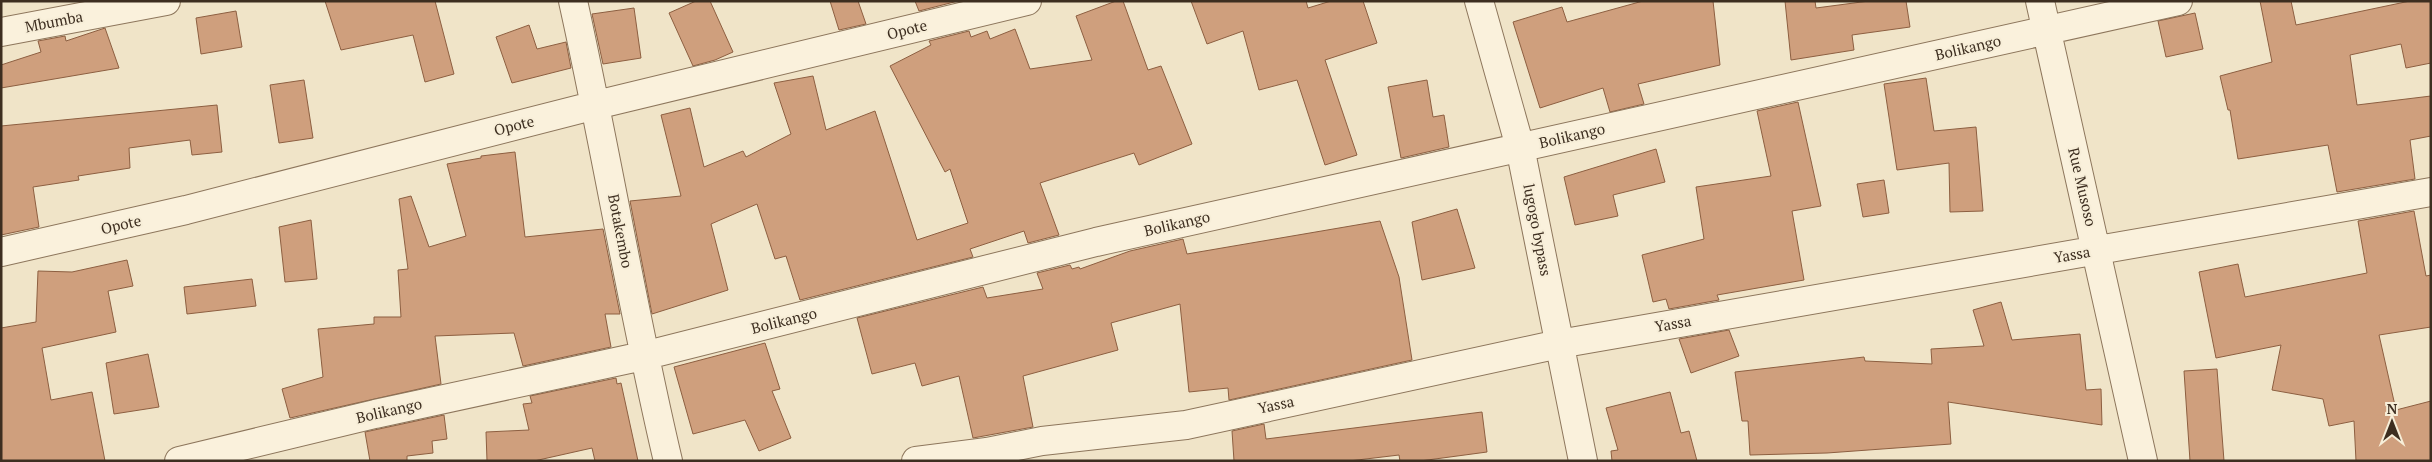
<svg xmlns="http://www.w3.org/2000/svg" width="2432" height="462" font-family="'PT Serif',serif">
  <rect width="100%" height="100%" fill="#f0e4c8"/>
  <path fill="#cf9f7d" stroke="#8d5f41" d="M 325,1 L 435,1 L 454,74 L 425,82 L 413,35 L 341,50 Z
    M 696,1 L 710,1 L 733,52 L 715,60 L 693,66 L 669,13 Z
    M 830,1 L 858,1 L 866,24 L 839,30 Z
    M 915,1 L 958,1 L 919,11 Z
    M 1116,1 L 1123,1 L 1148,70 L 1161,66 L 1192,144 L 1139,165 L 1134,153 L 1040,183 L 1059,235 L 1028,243 L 1024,231 L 970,249 L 973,257 L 800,300 L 786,256 L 775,259 L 757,204 L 711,224 L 728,290 L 652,314 L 630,201 L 681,196 L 661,115 L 690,108 L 704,167 L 743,151 L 746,157 L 791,134 L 774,83 L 813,76 L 826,130 L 875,111 L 917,240 L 968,223 L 950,169 L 945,172 L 890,66 L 931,45 L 929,41 L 969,31 L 971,37 L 987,31 L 990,39 L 1015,29 L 1030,69 L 1092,60 L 1076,16 Z
    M 1191,1 L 1306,1 L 1308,8 L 1331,1 L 1363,1 L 1377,43 L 1325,60 L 1357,155 L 1325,165 L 1297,80 L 1259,90 L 1243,31 L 1207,44 Z
    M 1643,1 L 1713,1 L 1720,65 L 1638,84 L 1644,104 L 1610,112 L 1603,88 L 1540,108 L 1513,22 L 1562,7 L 1567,22 Z
    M 1785,1 L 1815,1 L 1816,8 L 1869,1 L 1906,1 L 1910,27 L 1852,35 L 1854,50 L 1791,60 Z
    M 2260,1 L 2291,1 L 2296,25 L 2410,1 L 2431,1 L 2431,63 L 2406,68 L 2401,44 L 2350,55 L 2357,105 L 2431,96 L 2431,136 L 2410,140 L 2415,179 L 2337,192 L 2328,145 L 2238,159 L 2230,110 L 2228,110 L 2220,76 L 2272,62 Z
    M 634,8 L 641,58 L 603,64 L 592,14 Z
    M 236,11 L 242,47 L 201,54 L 196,18 Z
    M 2195,13 L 2203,49 L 2166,57 L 2158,21 Z
    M 529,25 L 537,49 L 566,42 L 571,68 L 512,83 L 496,37 Z
    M 105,28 L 119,68 L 1,88 L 1,65 L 41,52 L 38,41 L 65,36 L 66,41 Z
    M 1926,78 L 1934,131 L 1976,127 L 1983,211 L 1950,212 L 1949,163 L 1897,170 L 1884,84 Z
    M 304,80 L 313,138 L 279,143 L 270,85 Z
    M 1427,80 L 1433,117 L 1444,115 L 1449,147 L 1401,158 L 1388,87 Z
    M 1798,102 L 1821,206 L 1792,211 L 1804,280 L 1717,295 L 1719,300 L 1669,309 L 1666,299 L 1653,302 L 1642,255 L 1704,239 L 1696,187 L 1771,176 L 1757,111 Z
    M 217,105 L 222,152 L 192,155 L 190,140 L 129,148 L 130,168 L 78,176 L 79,180 L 33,187 L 39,227 L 1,235 L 1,126 Z
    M 1656,149 L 1665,182 L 1613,195 L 1618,216 L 1575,225 L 1564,177 Z
    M 515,152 L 525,237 L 603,229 L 620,314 L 605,314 L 611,347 L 523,366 L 514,333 L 435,336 L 441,384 L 290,418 L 282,389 L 323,377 L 318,329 L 374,324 L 374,317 L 401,317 L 398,270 L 408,269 L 399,199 L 411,196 L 429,247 L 466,236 L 447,164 L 481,158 L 481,156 Z
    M 1884,180 L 1889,213 L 1863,217 L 1857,184 Z
    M 1457,209 L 1475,268 L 1422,280 L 1412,222 Z
    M 2414,211 L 2426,276 L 2431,275 L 2431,327 L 2379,335 L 2396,410 L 2431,401 L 2431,461 L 2356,461 L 2354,421 L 2329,426 L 2323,399 L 2272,390 L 2281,345 L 2216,358 L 2199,272 L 2238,264 L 2245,297 L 2367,273 L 2358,221 Z
    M 311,220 L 317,279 L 285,282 L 279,227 Z
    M 1380,221 L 1399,277 L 1412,360 L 1229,400 L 1228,388 L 1189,392 L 1180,304 L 1111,323 L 1118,350 L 1023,376 L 1033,427 L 973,438 L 959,376 L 922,386 L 915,363 L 872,374 L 857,318 L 983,287 L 987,298 L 1043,289 L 1037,273 L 1070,265 L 1072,269 L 1079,267 L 1080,269 L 1130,251 L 1183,239 L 1187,254 Z
    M 127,260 L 133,286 L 108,291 L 116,332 L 42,348 L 51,400 L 92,392 L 105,461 L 1,461 L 1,328 L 36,322 L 38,271 L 72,272 Z
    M 252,279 L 256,306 L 187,314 L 184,287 Z
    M 2001,302 L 2012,340 L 2080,334 L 2086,390 L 2101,389 L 2102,425 L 1948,402 L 1951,444 L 1827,453 L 1750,455 L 1748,421 L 1742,421 L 1735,372 L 1864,357 L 1865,361 L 1932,364 L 1931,349 L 1984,346 L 1973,310 Z
    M 1729,330 L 1739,356 L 1691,373 L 1679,339 Z
    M 765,343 L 780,389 L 772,391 L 791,438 L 759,451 L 745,420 L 693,434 L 674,367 Z
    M 148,354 L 159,407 L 114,414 L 106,363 Z
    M 2217,369 L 2224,461 L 2190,461 L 2184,371 Z
    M 616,378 L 617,384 L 621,383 L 638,461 L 595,461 L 592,448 L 534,461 L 487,461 L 486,432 L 529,430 L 523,404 L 532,403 L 530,396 Z
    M 1670,392 L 1681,433 L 1689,431 L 1697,461 L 1612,461 L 1611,451 L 1618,450 L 1606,408 Z
    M 1482,412 L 1487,452 L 1420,461 L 1400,461 L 1399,455 L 1349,461 L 1234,461 L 1232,431 L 1264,424 L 1266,439 Z
    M 444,415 L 447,439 L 432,441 L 433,453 L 407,456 L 407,461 L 370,461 L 365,432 Z"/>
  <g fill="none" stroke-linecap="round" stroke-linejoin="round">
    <defs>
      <path id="street" d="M 573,1 C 607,154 632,309 668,461
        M 1479,1 L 1520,147 L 1583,461
        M 2040,1 L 2143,461
        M 1,32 L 166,1
        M 1,252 L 186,210 L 596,105 L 1027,1
        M 179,461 L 375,414 L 643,356 L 1096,242 L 2178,1
        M 916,461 L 987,452 L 1042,441 L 1186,425 L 1559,344 L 2431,192"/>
    </defs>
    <use href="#street" stroke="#8d765c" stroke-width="30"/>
    <use href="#street" stroke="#faf1dc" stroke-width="28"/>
  </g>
  <g text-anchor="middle" stroke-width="4" stroke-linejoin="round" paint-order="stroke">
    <g font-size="15" fill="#3d2e20" stroke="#f7eed8">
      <text transform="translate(54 22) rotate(-11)" y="5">Mbumba</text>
      <text transform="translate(907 30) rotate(-14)" y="5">Opote</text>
      <text transform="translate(1968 48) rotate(-13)" y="5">Bolikango</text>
      <text transform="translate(514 126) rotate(-14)" y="5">Opote</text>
      <text transform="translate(1572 136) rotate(-13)" y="5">Bolikango</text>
      <text transform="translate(2082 187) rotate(77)" y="5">Rue Musoso</text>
      <text transform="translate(1177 224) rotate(-13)" y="5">Bolikango</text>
      <text transform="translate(121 225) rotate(-13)" y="5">Opote</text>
      <text transform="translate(1537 230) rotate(79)" y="5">lugogo bypass</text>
      <text transform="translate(620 231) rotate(79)" y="5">Botakembo</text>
      <text transform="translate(2072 255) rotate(-10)" y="5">Yassa</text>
      <text transform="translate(784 321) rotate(-14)" y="5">Bolikango</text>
      <text transform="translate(1673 324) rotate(-10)" y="5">Yassa</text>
      <text transform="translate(1276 405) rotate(-12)" y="5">Yassa</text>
      <text transform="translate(389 411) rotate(-13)" y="5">Bolikango</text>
    </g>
  </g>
  <rect width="2432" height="462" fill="none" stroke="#3d2e20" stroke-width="5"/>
  <g transform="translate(2392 422)" stroke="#f7eed8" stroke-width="4" paint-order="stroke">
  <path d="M0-4L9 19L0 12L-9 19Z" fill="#3d2e20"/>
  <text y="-8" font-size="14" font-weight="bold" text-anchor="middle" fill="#3d2e20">N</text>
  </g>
</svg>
